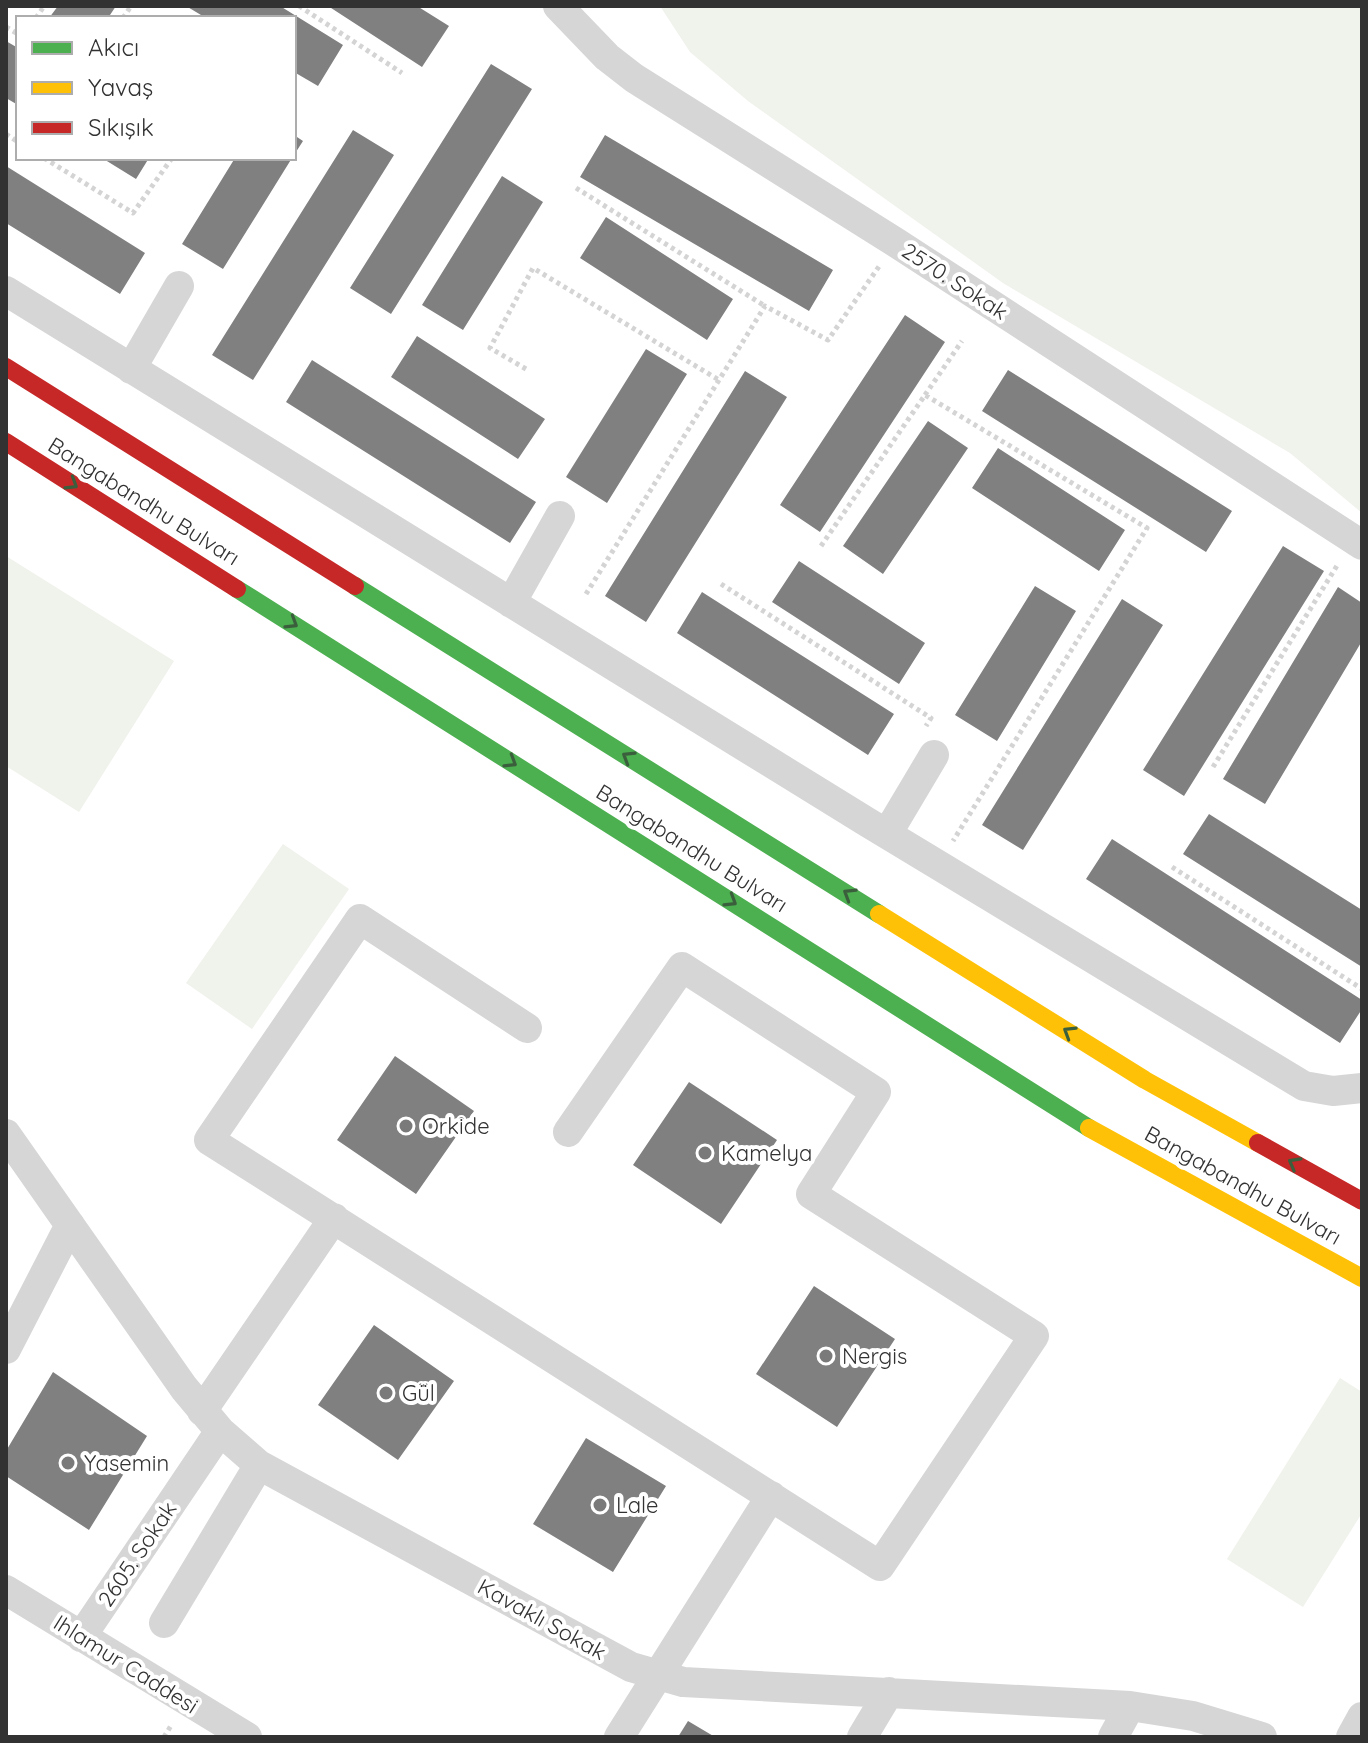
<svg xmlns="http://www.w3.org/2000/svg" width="1368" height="1743" font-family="Quicksand,sans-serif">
  <rect width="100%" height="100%" fill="#fff"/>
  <path fill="#f0f2ec" d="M 660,6 L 1362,6 L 1362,513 L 1290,453 L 1003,283 L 748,101 L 690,52 Z
    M 6,556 L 174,661 L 79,812 L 6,766 Z
    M 283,844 L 349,889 L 252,1029 L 186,983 Z
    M 1340,1378 L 1362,1392 L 1362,1513 L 1303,1607 L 1227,1559 Z"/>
  <path fill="#808080" d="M 58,6 L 116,6 L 108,18 L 49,18 Z
    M 186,6 L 280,6 L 343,45 L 318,86 L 294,72 L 294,18 L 206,18 Z
    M 328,6 L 417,6 L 449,26 L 422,67 Z
    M 6,41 L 18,48 L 18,105 L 6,98 Z
    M 491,64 L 532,89 L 391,314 L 350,288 Z
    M 353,130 L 394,155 L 253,380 L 212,355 Z
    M 294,135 L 303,141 L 294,155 Z
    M 605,135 L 833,270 L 809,311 L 580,177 Z
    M 102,158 L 149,158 L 136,179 Z
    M 235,158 L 292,158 L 223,269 L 182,244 Z
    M 6,166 L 145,253 L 120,294 L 6,223 Z
    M 502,176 L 543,202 L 463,330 L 422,305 Z
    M 606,217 L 733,299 L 707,340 L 580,258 Z
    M 905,315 L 945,342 L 820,532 L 780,505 Z
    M 417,336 L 545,419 L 518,459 L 391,377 Z
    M 646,349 L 687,374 L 607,503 L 566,477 Z
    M 312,360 L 536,502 L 510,543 L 286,402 Z
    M 1008,370 L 1232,511 L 1206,552 L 982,411 Z
    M 745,371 L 787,397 L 646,622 L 605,596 Z
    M 928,421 L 968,448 L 883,574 L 843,546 Z
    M 998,448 L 1125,530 L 1099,571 L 972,488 Z
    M 1283,546 L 1324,571 L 1184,796 L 1143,770 Z
    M 799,561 L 925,643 L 899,684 L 772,602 Z
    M 1035,586 L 1076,611 L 997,741 L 955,715 Z
    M 1338,587 L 1362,603 L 1362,641 L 1265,804 L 1223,779 Z
    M 702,592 L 894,714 L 868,755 L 677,633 Z
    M 1122,599 L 1163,625 L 1023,850 L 982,825 Z
    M 1209,814 L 1362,910 L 1362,967 L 1183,854 Z
    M 1112,839 L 1362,1000 L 1362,1009 L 1340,1043 L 1086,879 Z
    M 395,1056 L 474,1111 L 416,1194 L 337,1140 Z
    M 689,1082 L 777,1140 L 721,1224 L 633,1165 Z
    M 814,1286 L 895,1339 L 837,1427 L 756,1374 Z
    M 374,1325 L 454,1381 L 398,1460 L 318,1405 Z
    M 53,1372 L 147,1436 L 89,1530 L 6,1476 L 6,1451 Z
    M 586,1438 L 666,1486 L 613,1572 L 533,1524 Z
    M 688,1721 L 715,1737 L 678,1737 Z"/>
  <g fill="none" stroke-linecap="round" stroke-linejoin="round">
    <path stroke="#d4d4d4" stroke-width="5" stroke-dasharray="4 4" stroke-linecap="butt" d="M 299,6 L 402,73
      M 36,18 L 44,6
      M 123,18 L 131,6
      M 6,27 L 18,34
      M 6,134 L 18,142
      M 44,158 L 133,213 L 172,158
      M 576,188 L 765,306
      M 526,369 L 490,348 L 533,268 L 719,380
      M 925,395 L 962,341
      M 821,546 L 925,395 L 1147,528 L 953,841
      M 721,584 L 931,718 L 926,726
      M 586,594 L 765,306 L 828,340 L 880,265
      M 1213,767 L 1338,564
      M 1172,867 L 1362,989
      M 164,1737 L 172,1724"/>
    <path stroke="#d6d6d6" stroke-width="30" d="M 558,6 L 607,57 L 634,78 L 895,242 L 1362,545
      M 6,291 L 867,822 L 1304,1086 L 1333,1091 L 1362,1088
      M 131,369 L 179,286
      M 511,603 L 560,516
      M 887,834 L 934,755
      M 527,1028 L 360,919 L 209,1140 L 880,1566 L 1034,1336 L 811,1194 L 876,1092 L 682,967 L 568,1132
      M 6,1134 L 184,1388 L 220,1431 L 259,1465 L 631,1667 L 683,1682 L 1130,1706 L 1193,1716 L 1262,1737
      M 6,1349 L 70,1225
      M 202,1411 L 334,1218
      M 6,1590 L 247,1737
      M 164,1623 L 259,1465
      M 81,1637 L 220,1431
      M 619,1737 L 771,1496
      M 862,1737 L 889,1692
      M 1113,1737 L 1130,1706
      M 1351,1737 L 1362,1717"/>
    <path stroke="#4caf50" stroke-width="18" d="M 355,586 L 879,914
      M 237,589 L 1089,1128"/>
    <path stroke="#ffc107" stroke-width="18" d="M 879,914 L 1145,1080 L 1258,1143
      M 1089,1128 L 1362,1278"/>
    <path stroke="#c62828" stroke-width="18" d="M 6,367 L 355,586
      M 6,442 L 237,589
      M 1258,1143 L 1362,1201"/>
  </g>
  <defs><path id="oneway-chevron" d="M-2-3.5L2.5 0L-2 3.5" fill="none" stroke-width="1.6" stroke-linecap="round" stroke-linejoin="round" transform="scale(2)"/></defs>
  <g stroke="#3b5e3c">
    <use href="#oneway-chevron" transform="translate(72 484) rotate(32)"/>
    <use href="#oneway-chevron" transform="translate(292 623) rotate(32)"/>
    <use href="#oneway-chevron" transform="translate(628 757) rotate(-148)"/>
    <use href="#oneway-chevron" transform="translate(511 762) rotate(32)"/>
    <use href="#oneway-chevron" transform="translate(849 894) rotate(-148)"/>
    <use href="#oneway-chevron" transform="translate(731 901) rotate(32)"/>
    <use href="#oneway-chevron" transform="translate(1069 1032) rotate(-148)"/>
    <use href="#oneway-chevron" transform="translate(1294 1163) rotate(-151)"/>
  </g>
  <g fill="#7a7a7a" stroke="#fff" stroke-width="3">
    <circle cx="406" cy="1126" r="8"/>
    <circle cx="705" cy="1153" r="8"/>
    <circle cx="826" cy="1356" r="8"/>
    <circle cx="386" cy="1393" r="8"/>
    <circle cx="68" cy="1463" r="8"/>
    <circle cx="600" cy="1505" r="8"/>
  </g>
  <g text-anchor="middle" stroke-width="8" stroke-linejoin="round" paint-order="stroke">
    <g font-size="22" fill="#323232" stroke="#fff">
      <text transform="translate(955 281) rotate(33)" y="8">2570. Sokak</text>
      <text transform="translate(144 501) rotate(32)" y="8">Bangabandhu Bulvarı</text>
      <text transform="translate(692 848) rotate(32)" y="8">Bangabandhu Bulvarı</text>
      <text transform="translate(1243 1185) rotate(29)" y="8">Bangabandhu Bulvarı</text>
      <text transform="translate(137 1554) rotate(-56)" y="8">2605. Sokak</text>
      <text transform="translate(542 1619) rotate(29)" y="8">Kavaklı Sokak</text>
      <text transform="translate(126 1664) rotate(32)" y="8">Ihlamur Caddesi</text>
    </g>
    <g font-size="22" fill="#323232" stroke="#fff" text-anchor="start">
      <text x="422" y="1134">Orkide</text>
      <text x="721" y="1161">Kamelya</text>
      <text x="842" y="1364">Nergis</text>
      <text x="402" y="1401">Gül</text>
      <text x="84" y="1471">Yasemin</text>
      <text x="616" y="1513">Lale</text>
    </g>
  </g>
  <rect width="1368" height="1743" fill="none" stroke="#323232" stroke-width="16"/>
  <rect x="16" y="16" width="280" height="144" fill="#ffffff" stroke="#adadad" stroke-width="2"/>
  <rect x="32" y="42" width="40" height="12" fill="#4caf50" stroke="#adadad" stroke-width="2"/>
  <text x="88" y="56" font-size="24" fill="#323232">Akıcı</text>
  <rect x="32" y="82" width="40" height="12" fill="#ffc107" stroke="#adadad" stroke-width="2"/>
  <text x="88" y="96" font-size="24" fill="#323232">Yavaş</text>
  <rect x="32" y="122" width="40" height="12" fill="#c62828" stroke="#adadad" stroke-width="2"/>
  <text x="88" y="136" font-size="24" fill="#323232">Sıkışık</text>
</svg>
